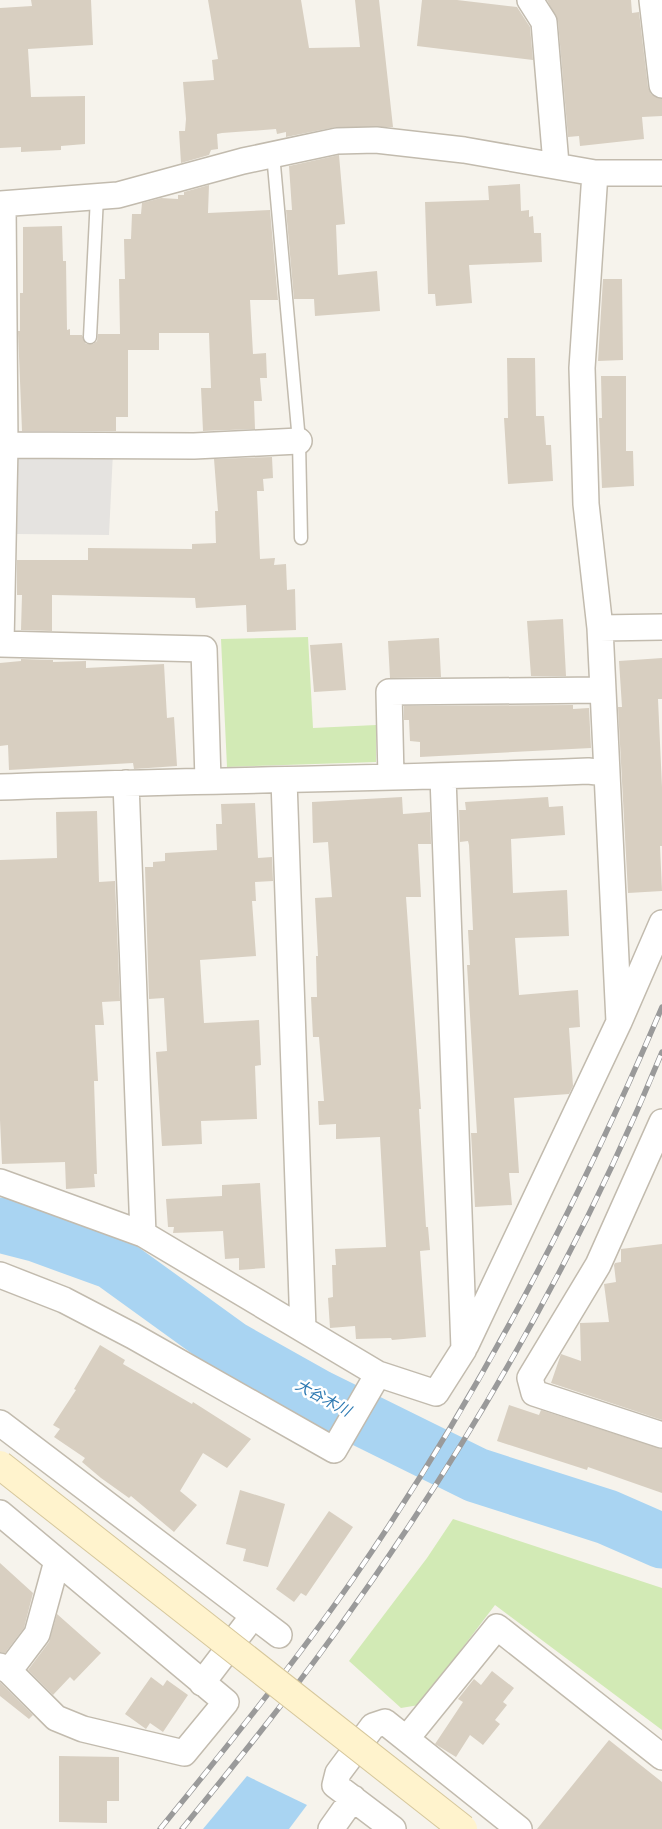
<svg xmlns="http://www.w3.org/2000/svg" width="662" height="1829" font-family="'Space Grotesk','Noto Sans JP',sans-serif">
  <rect width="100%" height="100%" fill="#f6f3ec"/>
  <path fill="#d2eab5" d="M 308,637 L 313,728 L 376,725 L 376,762 L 227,767 L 221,639 Z
    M 453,1519 L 662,1588 L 662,1730 L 495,1605 L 419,1705 L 401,1708 L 349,1661 L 427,1558 Z"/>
  <path fill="#e5e3e0" d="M 18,450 L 113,452 L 109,535 L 17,534 Z"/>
  <path fill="#a9d4f2" d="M 247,1776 L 307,1805 L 289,1829 L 203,1829 Z"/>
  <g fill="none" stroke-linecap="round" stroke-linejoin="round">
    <path stroke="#a9d4f2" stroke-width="55" d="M 0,1225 L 35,1234 L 112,1262 L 231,1348 L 318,1397 L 476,1475 L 607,1517 L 662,1541"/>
  </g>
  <path fill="#d8cfc1" d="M 31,0 L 91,0 L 93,45 L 28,49 L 31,97 L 85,96 L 85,144 L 61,146 L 61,150 L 21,152 L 21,147 L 0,148 L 0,8 L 32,6 Z
    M 208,0 L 301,0 L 309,48 L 360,47 L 355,0 L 379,0 L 393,127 L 336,127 L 286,137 L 286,132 L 277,134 L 276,129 L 222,133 L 217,134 L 218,149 L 211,150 L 209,155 L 181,163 L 179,131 L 185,131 L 186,119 L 183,82 L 214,80 L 212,60 L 218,59 Z
    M 422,0 L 457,0 L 517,7 L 530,27 L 533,60 L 417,46 Z
    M 547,0 L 631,0 L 632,13 L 639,12 L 648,87 L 651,94 L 662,99 L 662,116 L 642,117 L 644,139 L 580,146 L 579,136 L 568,137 L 558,21 Z
    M 339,155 L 345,224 L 336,225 L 338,275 L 377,271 L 380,311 L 315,316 L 314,299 L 294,299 L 286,210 L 292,210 L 289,166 Z
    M 520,184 L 521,211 L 529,210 L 529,217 L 533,216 L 534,233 L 541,233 L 542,262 L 469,265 L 472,303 L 436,306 L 435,294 L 428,294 L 425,202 L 489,200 L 488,186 Z
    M 209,185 L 208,213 L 270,210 L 278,300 L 250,300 L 253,354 L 266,353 L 267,378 L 260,378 L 262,401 L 254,401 L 255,429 L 203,431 L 201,388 L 211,388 L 209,333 L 159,333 L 159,350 L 128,350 L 128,417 L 116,417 L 116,431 L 22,431 L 18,331 L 20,331 L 20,293 L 23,293 L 23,227 L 62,226 L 63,261 L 66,261 L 67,330 L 70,329 L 70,335 L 82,335 L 86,344 L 93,344 L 97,341 L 98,334 L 120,334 L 119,279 L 125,279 L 124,239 L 131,239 L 132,214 L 141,214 L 142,203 L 161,198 L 178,199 L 178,195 L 184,195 L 184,192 Z
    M 603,279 L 622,279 L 623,360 L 598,361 Z
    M 507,358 L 535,358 L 536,416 L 544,416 L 546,445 L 551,445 L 553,481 L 508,484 L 504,418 L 508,418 Z
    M 601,376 L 626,376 L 626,451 L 633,451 L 634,486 L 602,488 L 599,418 L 602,418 Z
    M 272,457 L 273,478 L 263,479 L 264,491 L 257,491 L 260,559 L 275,558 L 274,565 L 286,564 L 287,590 L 295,589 L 296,630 L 247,632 L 246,605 L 196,608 L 195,598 L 52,595 L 52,631 L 21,630 L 22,595 L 17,595 L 17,560 L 88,560 L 88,548 L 192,549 L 192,544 L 216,543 L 215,511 L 218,511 L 214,459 Z
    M 563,619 L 566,676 L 531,676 L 527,621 Z
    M 439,638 L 441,677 L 390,678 L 388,641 Z
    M 342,643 L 346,690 L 314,692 L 310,645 Z
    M 662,658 L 662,699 L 658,699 L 662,787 L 662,846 L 660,846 L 662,891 L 628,893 L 618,707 L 622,707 L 619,661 Z
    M 21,659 L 53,660 L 53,662 L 86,661 L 86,668 L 164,664 L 167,718 L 174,717 L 177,766 L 134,769 L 133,763 L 9,770 L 8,745 L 0,746 L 0,663 L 21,661 Z
    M 573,705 L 573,709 L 589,708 L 591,748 L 420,757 L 420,742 L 410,741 L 409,720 L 404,720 L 404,706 Z
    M 402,797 L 403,814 L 430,812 L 431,844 L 418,844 L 421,897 L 406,897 L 421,1109 L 419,1109 L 426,1227 L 428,1227 L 430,1250 L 420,1251 L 426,1337 L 392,1340 L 391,1338 L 356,1339 L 355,1326 L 330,1328 L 328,1298 L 333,1297 L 332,1265 L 336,1265 L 335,1249 L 386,1247 L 380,1137 L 336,1139 L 336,1124 L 319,1125 L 318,1101 L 324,1101 L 319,1037 L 313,1037 L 311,997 L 317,997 L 316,956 L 318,956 L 315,898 L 332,897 L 328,842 L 313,843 L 312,802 Z
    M 548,797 L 549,807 L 563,806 L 565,835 L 511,839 L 513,893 L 567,890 L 569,936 L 515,938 L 519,995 L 578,990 L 580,1027 L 569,1028 L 573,1086 L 569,1094 L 514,1098 L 519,1173 L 509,1173 L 512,1205 L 475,1207 L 471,1133 L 477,1133 L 467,965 L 470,965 L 468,930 L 473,930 L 472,908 L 469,845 L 468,841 L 460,842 L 459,810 L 466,810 L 465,802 Z
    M 255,803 L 258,858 L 272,857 L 273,881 L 255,882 L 256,901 L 252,901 L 256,956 L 200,960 L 204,1023 L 259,1020 L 261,1065 L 255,1066 L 257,1119 L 201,1121 L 202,1144 L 162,1146 L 156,1052 L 167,1051 L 164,998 L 149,999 L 145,867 L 153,867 L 153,862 L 165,861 L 165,853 L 217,850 L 216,824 L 222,824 L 221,804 Z
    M 97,811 L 99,882 L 115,881 L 120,1001 L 102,1002 L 104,1025 L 95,1025 L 98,1081 L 94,1081 L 97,1174 L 94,1174 L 95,1187 L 66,1189 L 65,1162 L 2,1164 L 0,1120 L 0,860 L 57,858 L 56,812 Z
    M 260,1183 L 265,1268 L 239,1270 L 239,1258 L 225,1259 L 223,1231 L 173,1233 L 174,1227 L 168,1227 L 166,1199 L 222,1196 L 222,1185 Z
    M 662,1244 L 662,1420 L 551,1383 L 561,1354 L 581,1361 L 580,1323 L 609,1322 L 604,1284 L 616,1282 L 614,1265 L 615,1263 L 621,1262 L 621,1249 Z
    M 100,1345 L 125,1360 L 123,1364 L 192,1404 L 193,1402 L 251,1439 L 227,1468 L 203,1453 L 180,1491 L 197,1505 L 174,1532 L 131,1496 L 129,1498 L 101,1478 L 82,1462 L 85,1458 L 54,1437 L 60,1429 L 53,1425 L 76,1390 L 74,1389 Z
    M 509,1405 L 539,1415 L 541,1410 L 662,1449 L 662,1493 L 588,1467 L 587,1470 L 497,1441 Z
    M 240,1490 L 285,1504 L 268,1567 L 243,1561 L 246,1549 L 226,1544 Z
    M 329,1511 L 353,1527 L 306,1596 L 301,1593 L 294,1602 L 276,1589 Z
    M 0,1563 L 33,1593 L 24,1628 L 5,1653 L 0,1652 Z
    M 57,1614 L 101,1653 L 74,1681 L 70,1677 L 53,1695 L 28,1670 L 49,1642 Z
    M 492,1671 L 514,1688 L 503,1702 L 507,1705 L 495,1720 L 500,1724 L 483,1745 L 470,1735 L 456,1757 L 435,1744 L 463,1702 L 458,1699 L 474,1679 L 481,1685 Z
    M 151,1677 L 163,1686 L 167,1680 L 188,1695 L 163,1732 L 150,1723 L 146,1729 L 125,1714 Z
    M 0,1682 L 33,1715 L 29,1719 L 0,1696 Z
    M 609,1740 L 662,1782 L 662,1829 L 537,1829 Z
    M 59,1756 L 119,1757 L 119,1801 L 107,1801 L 107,1823 L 59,1822 Z"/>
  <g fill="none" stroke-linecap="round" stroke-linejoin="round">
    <defs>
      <path id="lane" d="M 273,154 L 299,441 L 301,538
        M 90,337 L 97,197"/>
      <path id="street" d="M 530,0 L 544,22 L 556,164
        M 652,0 L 662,85
        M 595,173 L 582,368 L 586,504 L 600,628 L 619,1022
        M 0,204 L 118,195 L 243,161 L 337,141 L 376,140 L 464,150 L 595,173 L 662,173
        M 5,445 L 194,446 L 299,441
        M 600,628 L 662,627
        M 0,644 L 204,649 L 208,780
        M 1,644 L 5,445 L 3,204
        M 391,777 L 389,692 L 601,690
        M 284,780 L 303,1329
        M 126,783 L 143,1234
        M 0,787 C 196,780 392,779 588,771 L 606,773
        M 662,1122 L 598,1265 L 530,1378 L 534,1393 L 662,1435
        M 0,1182 L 143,1234 L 378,1374 L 436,1393 L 464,1349 L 443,777
        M 0,1275 L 64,1300 L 133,1336 L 334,1450 L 378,1374
        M 466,1345 L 619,1022 L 662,923
        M 0,1423 L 279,1635
        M 0,1513 L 226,1702 L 184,1753 L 83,1729 L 56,1718 L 9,1671 L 0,1666
        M 9,1671 L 37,1634 L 57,1561
        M 202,1683 L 253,1616
        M 407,1738 L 497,1627 L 662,1757
        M 331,1829 L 353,1798
        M 393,1829 L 335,1785 L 338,1773 L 373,1726 L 385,1722 L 519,1829"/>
    </defs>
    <use href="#lane" stroke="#c2bbae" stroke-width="15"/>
    <use href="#street" stroke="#c2bbae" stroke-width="28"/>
    <use href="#lane" stroke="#fff" stroke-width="12"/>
    <use href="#street" stroke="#fff" stroke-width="25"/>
    <defs>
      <path id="rail" d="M 160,1829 C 226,1748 293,1665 353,1579 C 477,1400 577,1207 662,1007
        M 182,1829 C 235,1764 287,1700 335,1633 C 465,1453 578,1257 662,1052"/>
    </defs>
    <use href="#rail" stroke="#9a9a9a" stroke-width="5.5"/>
    <use href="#rail" stroke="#fff" stroke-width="4" stroke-dasharray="11" stroke-linecap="butt"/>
    <defs>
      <path id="secondary-bridge" d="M 0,1465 L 463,1829"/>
    </defs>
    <use href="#secondary-bridge" stroke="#d6c79b" stroke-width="30" stroke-linecap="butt"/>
    <use href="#secondary-bridge" stroke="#fff3cd" stroke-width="28"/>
  </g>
  <g text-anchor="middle" stroke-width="5" stroke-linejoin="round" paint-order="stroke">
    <g font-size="15" font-style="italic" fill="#2e7ab2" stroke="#fff">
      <text transform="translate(323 1398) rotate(28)" y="5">大谷木川</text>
    </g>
  </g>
</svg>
